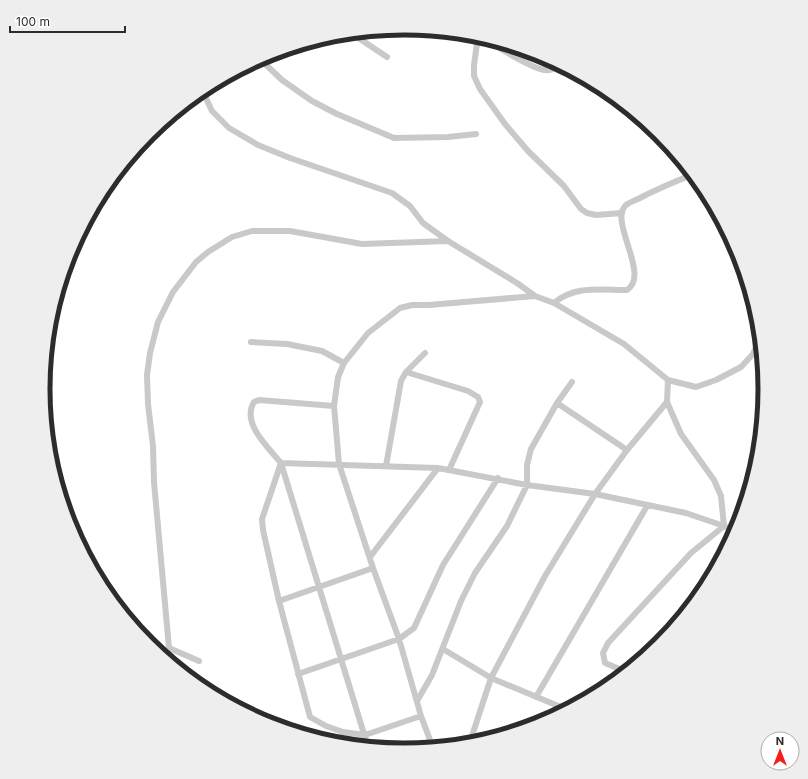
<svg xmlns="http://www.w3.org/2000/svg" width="808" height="779" font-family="Inter,sans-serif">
  <rect width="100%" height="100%" fill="#fff"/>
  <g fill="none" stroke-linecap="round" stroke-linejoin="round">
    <path stroke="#c9c9c9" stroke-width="6" d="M 351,33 L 387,57
      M 478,36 L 474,65 L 474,76 L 480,89 L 505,124 L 528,151 L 564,186 L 581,209 L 587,213 L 596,215 L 622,213
      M 481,37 C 494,45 532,69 545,70 C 550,71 555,68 559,65
      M 508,53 L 513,47
      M 260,59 L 282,80 L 312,101 L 337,114 L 394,138 L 448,137 L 476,134
      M 202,90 L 212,111 L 229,128 L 258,145 L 290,158 L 392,193 L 410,206 L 423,223 L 448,241 L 517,283 L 535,296 L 554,303 L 624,344 L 668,380 L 696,387 L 716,380 L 741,367 L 753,354 L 760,338
      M 725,227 L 746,276
      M 554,303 C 575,285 601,290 627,290 C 651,275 608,221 626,205 C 630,202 636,200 640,198 C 657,189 675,182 693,174
      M 251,342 L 287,344 L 322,351 L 344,363
      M 406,372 L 468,391 L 478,397 L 480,402 L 449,470
      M 557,403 L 627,450
      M 334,406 L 259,400 L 254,402 C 241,423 268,447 281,463 L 368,747
      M 281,463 L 438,468 L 527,485 L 595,494 L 686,513 L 724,526 L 736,531
      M 281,463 L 262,519 L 263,530 L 279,601 L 310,717 L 326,726 L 343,732 L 365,735 L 421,716
      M 386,466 L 401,381 L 406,372 L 425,353
      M 370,557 L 438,468
      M 279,601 L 373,568
      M 443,649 L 491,678 L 568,710
      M 199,661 L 169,648 L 154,482 L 153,446 L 148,404 L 147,375 L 150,353 L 158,322 L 173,292 L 196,262 L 208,252 L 232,237 L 252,231 L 290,231 L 362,244 L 448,241
      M 627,672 L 605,663 L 603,653 L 608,643 L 691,553 L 724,526 L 721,496 L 714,480 L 681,434 L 667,402 L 668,380
      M 298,674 L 399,639 L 414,628 L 443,565 L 498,478
      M 536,697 L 647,506
      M 417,701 L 432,675 L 461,601 L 475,573 L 507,526 L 527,485 L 527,465 L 531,449 L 557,403 L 572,382
      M 469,745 L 491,678 L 545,576 L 595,494 L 627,450 L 667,402
      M 433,748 L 421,716 L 399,639 L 373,568 L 339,464 L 334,406 L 338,377 L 344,363 L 368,333 L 400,308 L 412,305 L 429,305 L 535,296"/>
  </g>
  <path d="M0 0H808V779H0ZM50 389a354 354 0 1 1 708 0a354 354 0 1 1-708 0Z" fill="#eee" fill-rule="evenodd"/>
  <path fill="none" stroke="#2c2c2c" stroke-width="5" d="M50 389a354 354 0 1 1 708 0a354 354 0 1 1-708 0Z"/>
  <g transform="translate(780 751)"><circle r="19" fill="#ffffff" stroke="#ababab"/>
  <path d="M0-3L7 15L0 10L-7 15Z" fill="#f31e1d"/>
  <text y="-6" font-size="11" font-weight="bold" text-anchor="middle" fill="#2c2c2c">N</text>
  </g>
  <path d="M10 26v6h115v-6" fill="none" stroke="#2c2c2c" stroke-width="2"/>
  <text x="16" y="26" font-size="12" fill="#2c2c2c" stroke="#ffffff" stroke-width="3" paint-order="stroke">100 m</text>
</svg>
